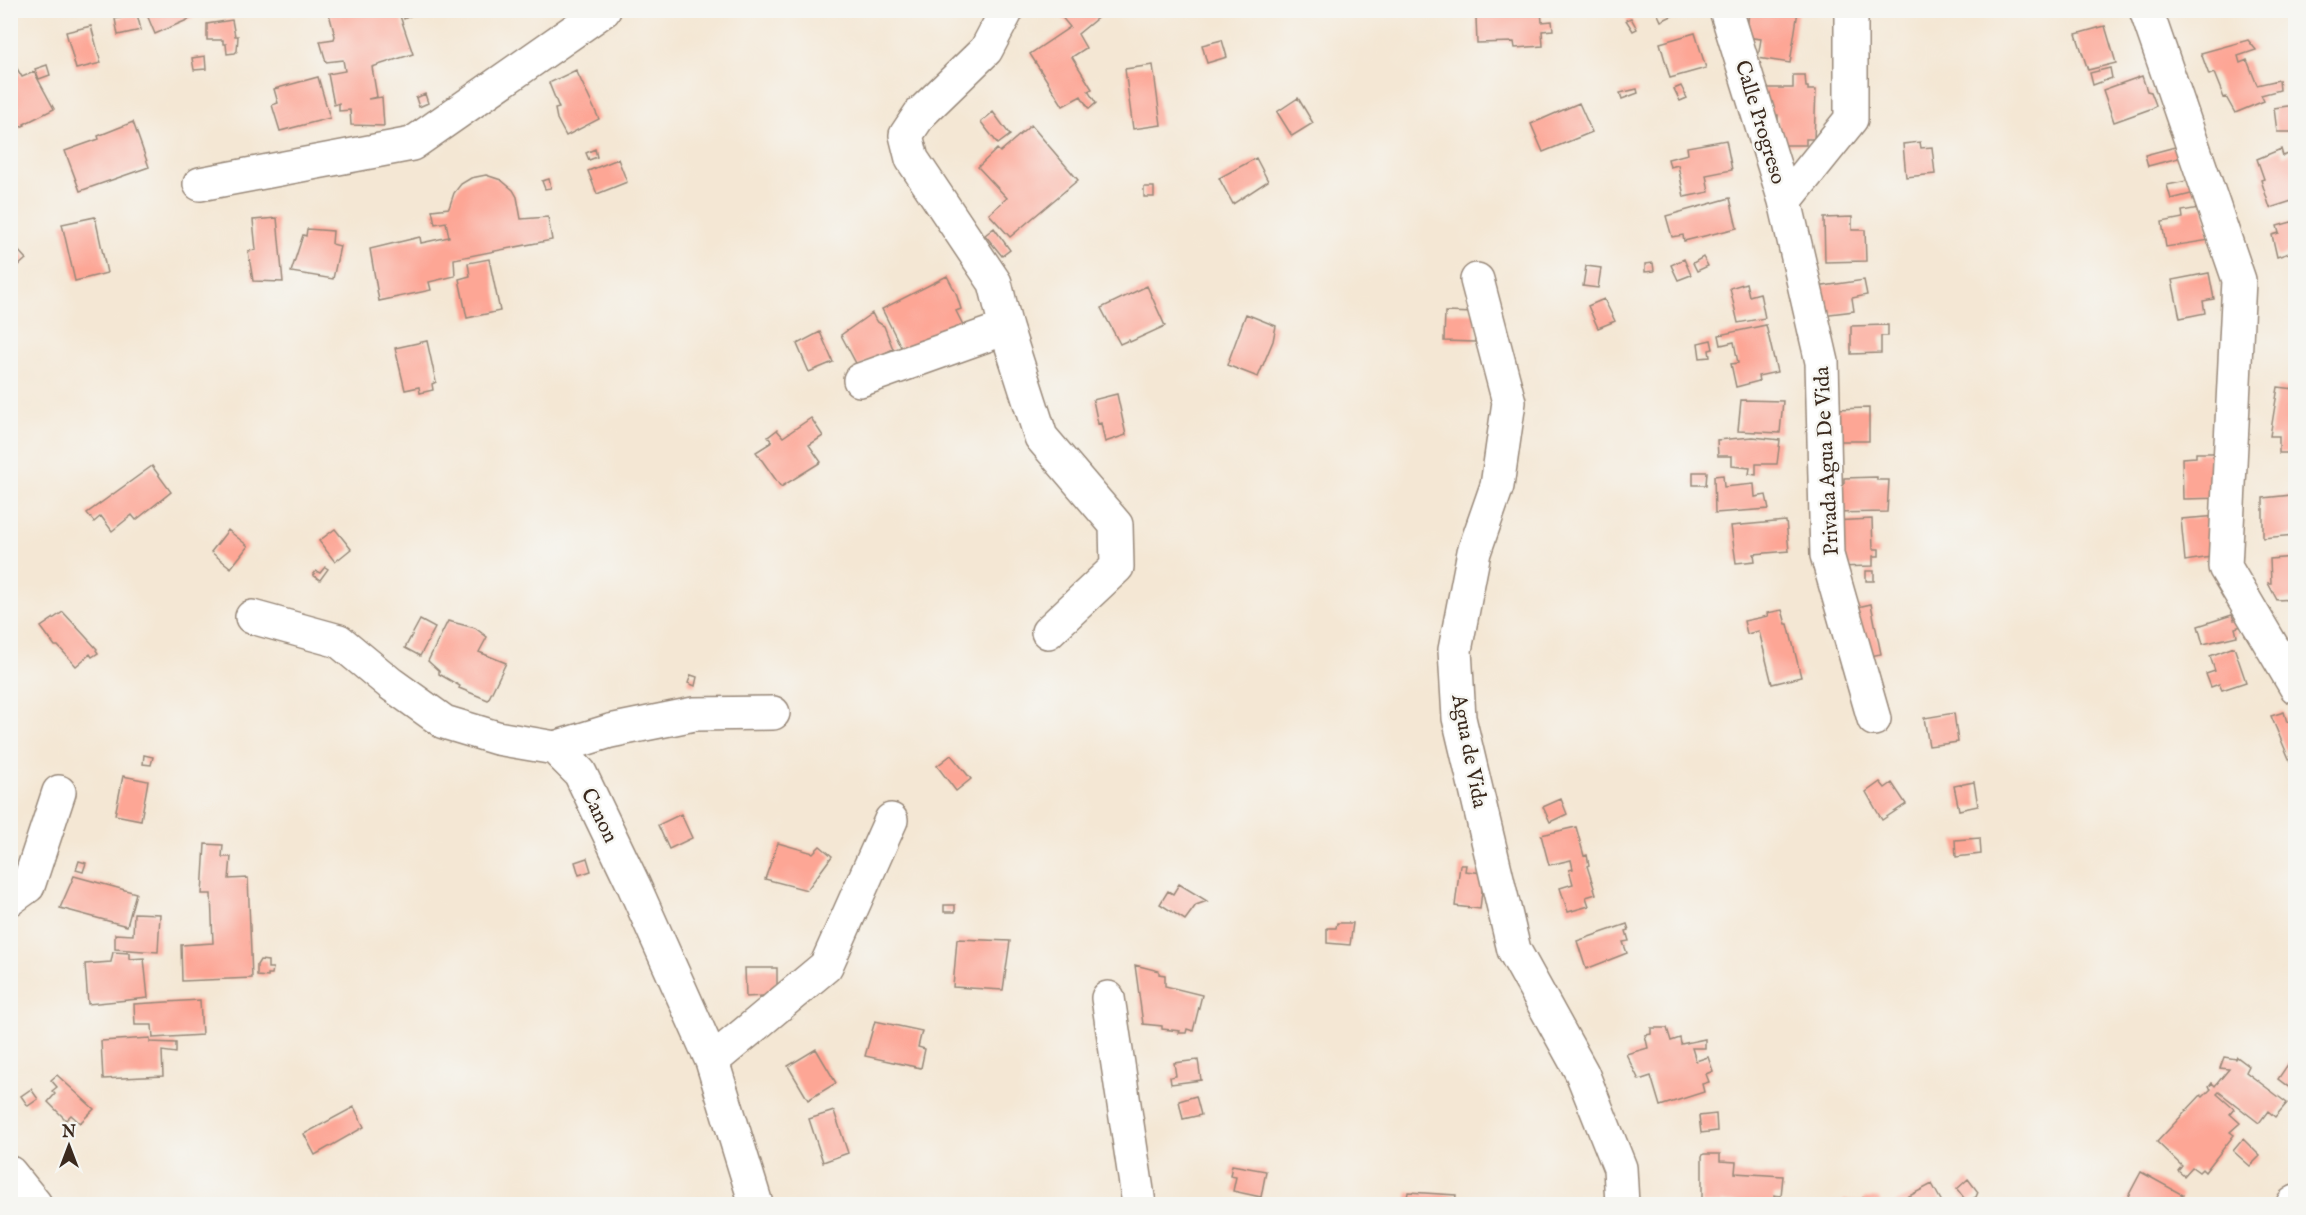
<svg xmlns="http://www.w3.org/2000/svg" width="2306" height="1215" font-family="'IM FELL English',serif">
  <rect width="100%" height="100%" fill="#f6f6f2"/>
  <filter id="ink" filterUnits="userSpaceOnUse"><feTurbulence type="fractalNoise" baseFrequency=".0167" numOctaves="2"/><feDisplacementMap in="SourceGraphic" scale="12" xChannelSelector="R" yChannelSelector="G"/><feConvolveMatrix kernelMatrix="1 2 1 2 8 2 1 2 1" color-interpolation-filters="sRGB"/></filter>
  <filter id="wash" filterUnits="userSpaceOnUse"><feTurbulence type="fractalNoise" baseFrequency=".008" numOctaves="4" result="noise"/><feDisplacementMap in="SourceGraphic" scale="24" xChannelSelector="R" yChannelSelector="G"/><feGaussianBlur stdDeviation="1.35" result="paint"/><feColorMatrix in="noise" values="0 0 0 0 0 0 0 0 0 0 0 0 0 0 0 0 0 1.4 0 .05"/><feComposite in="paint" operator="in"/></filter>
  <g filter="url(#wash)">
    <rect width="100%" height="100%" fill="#f4e7d4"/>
    <g id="blocks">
      <path fill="#fda695" d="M 145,10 L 213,10 L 214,13 L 194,17 L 155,34 Z
        M 328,10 L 398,10 L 413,54 L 372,67 L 377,97 L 368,99 L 382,97 L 384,126 L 351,125 L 350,110 L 339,111 L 339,103 L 334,105 L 328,74 L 345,71 L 343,60 L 326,62 L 320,41 L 334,39 L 335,36 Z
        M 402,10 L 422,10 L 404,19 Z
        M 1056,10 L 1107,10 L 1078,34 L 1086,48 L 1072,57 L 1092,89 L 1088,91 L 1096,103 L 1089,109 L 1081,96 L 1063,106 L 1030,54 L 1070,27 Z
        M 1656,10 L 1675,10 L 1676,14 L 1661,21 Z
        M 1752,10 L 1798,11 L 1790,63 L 1758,58 L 1761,39 L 1746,37 L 1749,13 L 1752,13 Z
        M 1541,11 L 1542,22 L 1552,21 L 1553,30 L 1542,31 L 1543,46 L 1515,48 L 1514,42 L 1477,43 L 1476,17 L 1513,16 L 1513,13 Z
        M 137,14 L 141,30 L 118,35 L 115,19 Z
        M 1631,18 L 1637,29 L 1633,31 L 1626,20 Z
        M 232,20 L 235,36 L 238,36 L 237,51 L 235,53 L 227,54 L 226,44 L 223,44 L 223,40 L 207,40 L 207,24 Z
        M 91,26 L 101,63 L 76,69 L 66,32 Z
        M 2105,26 L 2116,63 L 2088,70 L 2076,34 Z
        M 1695,33 L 1706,68 L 1670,78 L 1660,43 Z
        M 1222,40 L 1227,57 L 1207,63 L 1202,45 Z
        M 2248,40 L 2256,50 L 2238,56 L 2240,63 L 2247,60 L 2257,85 L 2279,80 L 2280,90 L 2261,95 L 2264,101 L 2235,113 L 2226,97 L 2224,98 L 2214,73 L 2209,75 L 2201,53 Z
        M 205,56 L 206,69 L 194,70 L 192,58 Z
        M 47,65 L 50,75 L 39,79 L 35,69 Z
        M 1153,65 L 1161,125 L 1133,129 L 1125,69 Z
        M 16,67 L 22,77 L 34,72 L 54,109 L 24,124 L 25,125 L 16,129 L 10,119 L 18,115 L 17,113 L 12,116 L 10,112 L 10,71 Z
        M 2110,68 L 2112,78 L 2093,85 L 2090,73 Z
        M 576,70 L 599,119 L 566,136 L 557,119 L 555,109 L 559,108 L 549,83 Z
        M 1793,75 L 1805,75 L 1806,87 L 1808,87 L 1808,90 L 1816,90 L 1814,139 L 1806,139 L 1806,145 L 1778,145 L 1778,115 L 1764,115 L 1764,88 L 1793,88 Z
        M 2142,76 L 2147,91 L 2151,92 L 2156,105 L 2153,108 L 2114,122 L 2103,90 Z
        M 318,77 L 330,118 L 280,131 L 272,105 L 278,103 L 274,89 Z
        M 1681,86 L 1687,98 L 1680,101 L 1674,89 Z
        M 1637,89 L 1638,93 L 1622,99 L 1620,93 Z
        M 425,94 L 428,103 L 419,107 L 416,98 Z
        M 1298,98 L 1313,123 L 1292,136 L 1277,112 Z
        M 1579,103 L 1592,132 L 1543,152 L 1531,124 Z
        M 2295,105 L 2295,132 L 2277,132 L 2274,108 Z
        M 993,112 L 1010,135 L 998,144 L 981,122 Z
        M 133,122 L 149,167 L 80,191 L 65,151 L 99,139 L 98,136 Z
        M 1031,125 L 1078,180 L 1010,237 L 989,214 L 1007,198 L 978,167 L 997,149 L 1000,152 Z
        M 1726,140 L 1732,170 L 1706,175 L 1709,192 L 1684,197 L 1678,165 L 1670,167 L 1668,159 L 1688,154 L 1687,147 Z
        M 1920,142 L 1921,148 L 1932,147 L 1935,174 L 1906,177 L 1903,144 Z
        M 2179,146 L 2182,157 L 2148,166 L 2145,155 Z
        M 595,149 L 597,157 L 589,160 L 586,153 Z
        M 2281,149 L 2283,156 L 2291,153 L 2293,167 L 2295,166 L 2295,200 L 2270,208 L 2261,180 L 2264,179 L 2257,159 Z
        M 1256,158 L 1268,181 L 1233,204 L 1219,178 Z
        M 618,159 L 627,182 L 597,194 L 588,171 Z
        M 486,175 L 501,180 L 513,190 L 517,197 L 521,219 L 548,217 L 552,240 L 454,259 L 455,276 L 429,282 L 431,290 L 379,301 L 370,249 L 420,237 L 421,243 L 449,237 L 446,222 L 435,224 L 432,210 L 449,208 L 454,193 L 461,184 L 471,178 Z
        M 549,179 L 551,188 L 545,189 L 542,181 Z
        M 2192,180 L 2195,193 L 2171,199 L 2167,185 Z
        M 1144,187 L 1154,187 L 1154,197 L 1144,197 Z
        M 1730,198 L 1737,228 L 1684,241 L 1683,235 L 1672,237 L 1666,216 Z
        M 2204,207 L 2210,240 L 2166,247 L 2162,222 L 2183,218 L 2182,211 Z
        M 95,217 L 107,273 L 75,281 L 62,224 Z
        M 1852,217 L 1852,230 L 1865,230 L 1866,261 L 1825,262 L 1824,218 Z
        M 277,218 L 283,282 L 253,281 L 248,251 L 256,250 L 253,220 Z
        M 2295,221 L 2295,251 L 2277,257 L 2272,235 L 2279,233 L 2277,226 Z
        M 994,228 L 1010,250 L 1002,256 L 985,235 Z
        M 307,229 L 333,231 L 332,244 L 340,246 L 333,279 L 291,272 L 303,235 L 306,236 Z
        M 16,248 L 26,259 L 10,273 L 10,253 Z
        M 1703,257 L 1708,266 L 1697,271 L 1693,263 Z
        M 489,259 L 500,311 L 467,318 L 459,279 L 470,276 L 468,263 Z
        M 1684,259 L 1691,275 L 1678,280 L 1671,265 Z
        M 1653,263 L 1654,271 L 1645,272 L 1645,264 Z
        M 1586,266 L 1601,268 L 1598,288 L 1583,286 Z
        M 2209,273 L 2214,299 L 2203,301 L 2205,313 L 2180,318 L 2172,280 Z
        M 947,276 L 956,293 L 961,309 L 956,311 L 965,329 L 907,359 L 882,309 Z
        M 1864,280 L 1867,295 L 1852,298 L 1854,311 L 1822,315 L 1817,287 Z
        M 1746,283 L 1749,296 L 1760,293 L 1765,318 L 1738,323 L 1730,288 Z
        M 1147,286 L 1165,326 L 1130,342 L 1129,340 L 1120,344 L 1101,308 Z
        M 1604,299 L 1615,321 L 1598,328 L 1588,306 Z
        M 1445,312 L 1476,313 L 1475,342 L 1444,341 Z
        M 872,313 L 876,321 L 884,326 L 893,349 L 858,367 L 841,335 Z
        M 1246,314 L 1276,326 L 1273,341 L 1258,377 L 1227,365 Z
        M 1766,325 L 1777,372 L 1758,376 L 1759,381 L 1736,387 L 1731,364 L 1738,363 L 1734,342 L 1721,345 L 1719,335 Z
        M 1888,325 L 1888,336 L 1881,336 L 1881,353 L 1851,354 L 1851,326 Z
        M 820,332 L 833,362 L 809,372 L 797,344 Z
        M 1711,340 L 1713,349 L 1709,350 L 1710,357 L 1700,358 L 1698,343 Z
        M 427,341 L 436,382 L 432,384 L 433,390 L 420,393 L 419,387 L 405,390 L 395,348 Z
        M 2278,387 L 2295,389 L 2295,481 L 2290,481 L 2290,453 L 2279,453 L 2279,436 L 2270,436 Z
        M 1117,394 L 1126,435 L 1105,442 L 1101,423 L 1098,424 L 1093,400 Z
        M 1741,400 L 1783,401 L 1780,433 L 1738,431 Z
        M 1869,408 L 1869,441 L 1834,441 L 1833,409 Z
        M 811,418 L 823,436 L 809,445 L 821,462 L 781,487 L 756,452 L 772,442 L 768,437 L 777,430 L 783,437 Z
        M 1753,437 L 1780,440 L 1777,464 L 1756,464 L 1756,475 L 1749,474 L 1750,468 L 1732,466 L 1732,456 L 1718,456 L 1717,440 Z
        M 2196,453 L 2222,453 L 2222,498 L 2183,499 L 2182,458 L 2196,457 Z
        M 152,466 L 171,492 L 136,520 L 132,515 L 112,531 L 101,516 L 94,522 L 87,513 Z
        M 1693,472 L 1707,472 L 1706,485 L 1693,485 Z
        M 1723,475 L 1724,487 L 1754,484 L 1755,497 L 1766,495 L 1769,509 L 1715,513 L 1714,476 Z
        M 1877,477 L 1877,480 L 1889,480 L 1887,512 L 1830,513 L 1828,483 L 1844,483 L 1844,478 Z
        M 2291,484 L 2295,484 L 2295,535 L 2263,538 L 2263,498 L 2291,495 Z
        M 2219,516 L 2224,555 L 2185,561 L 2181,519 Z
        M 1872,519 L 1873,549 L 1879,549 L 1879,556 L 1873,556 L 1873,566 L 1833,567 L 1832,521 Z
        M 1786,521 L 1789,551 L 1754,554 L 1755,561 L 1736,563 L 1731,526 Z
        M 335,529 L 351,549 L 335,562 L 319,541 Z
        M 228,530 L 248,546 L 231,568 L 211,552 Z
        M 2295,557 L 2295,599 L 2277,600 L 2268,583 L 2271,583 L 2270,559 Z
        M 325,567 L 328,569 L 320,580 L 313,575 L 316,571 L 320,573 Z
        M 1866,571 L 1874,571 L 1874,581 L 1866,581 Z
        M 1871,604 L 1881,654 L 1854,659 L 1844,610 Z
        M 1782,610 L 1786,624 L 1788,624 L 1801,677 L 1772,684 L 1759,631 L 1747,634 L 1744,621 L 1768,616 L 1767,613 Z
        M 63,612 L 97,649 L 96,650 L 98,653 L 92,657 L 90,654 L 76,666 L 58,646 L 55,646 L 41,627 Z
        M 2232,615 L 2234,620 L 2243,617 L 2245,625 L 2235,628 L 2237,636 L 2203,644 L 2198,626 Z
        M 420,620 L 435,628 L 420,656 L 405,648 Z
        M 448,621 L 475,628 L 487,637 L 479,652 L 506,663 L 488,700 L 459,688 L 460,686 L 439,674 L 439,671 L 428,661 Z
        M 2234,647 L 2246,682 L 2222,690 L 2219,684 L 2211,687 L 2206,674 L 2215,671 L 2210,656 Z
        M 691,675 L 697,677 L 695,686 L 688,683 Z
        M 2284,712 L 2287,722 L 2295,719 L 2295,759 L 2290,761 L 2271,716 Z
        M 1954,713 L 1958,742 L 1929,746 L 1924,718 Z
        M 144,755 L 153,757 L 151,765 L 143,764 Z
        M 951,755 L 971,779 L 956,791 L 937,766 Z
        M 123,776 L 148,781 L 141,820 L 115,815 Z
        M 1880,782 L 1885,788 L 1892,783 L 1906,804 L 1882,820 L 1866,792 Z
        M 1974,782 L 1978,806 L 1959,810 L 1954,786 Z
        M 1561,799 L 1567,814 L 1550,822 L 1543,807 Z
        M 681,814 L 692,838 L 669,849 L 658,825 Z
        M 1576,827 L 1584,856 L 1587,855 L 1589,865 L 1587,866 L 1596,894 L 1586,897 L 1589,906 L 1568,912 L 1560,888 L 1573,884 L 1569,870 L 1573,869 L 1571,860 L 1549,865 L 1541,835 Z
        M 1980,838 L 1981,854 L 1956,857 L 1955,840 Z
        M 778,843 L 813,853 L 820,846 L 832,856 L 807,890 L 765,879 Z
        M 205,844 L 223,845 L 222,857 L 231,857 L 229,879 L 248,878 L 252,978 L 182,981 L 181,945 L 213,943 L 211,894 L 202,894 Z
        M 587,858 L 591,871 L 579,875 L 575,862 Z
        M 79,861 L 86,863 L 83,872 L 76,870 Z
        M 1460,865 L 1466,865 L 1465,871 L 1484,873 L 1480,909 L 1455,906 Z
        M 74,876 L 136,893 L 127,926 L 60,908 Z
        M 1179,884 L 1207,901 L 1196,905 L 1185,920 L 1160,904 L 1168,891 L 1173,894 Z
        M 944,905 L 955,905 L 955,912 L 944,912 Z
        M 134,913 L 160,914 L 158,952 L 115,949 L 115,934 L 133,935 Z
        M 1337,923 L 1353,923 L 1350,945 L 1327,943 L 1327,928 L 1336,928 Z
        M 1627,924 L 1629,930 L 1626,931 L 1629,941 L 1623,942 L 1627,953 L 1586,969 L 1577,941 Z
        M 957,939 L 1010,941 L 1003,990 L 953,987 Z
        M 113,952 L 129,953 L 129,959 L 144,958 L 148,998 L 88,1004 L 85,964 L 111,962 Z
        M 260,960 L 268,961 L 268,968 L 273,968 L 272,974 L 268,974 L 268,977 L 257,976 L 257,965 Z
        M 1135,965 L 1159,971 L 1159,974 L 1165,975 L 1165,986 L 1202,995 L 1193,1031 L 1187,1029 L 1186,1033 L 1179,1033 L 1180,1031 L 1162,1029 L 1162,1026 L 1143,1024 Z
        M 745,968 L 777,968 L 777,995 L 746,997 Z
        M 200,1000 L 202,1035 L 153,1038 L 152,1025 L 135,1025 L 134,1004 Z
        M 875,1021 L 922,1031 L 918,1047 L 925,1049 L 921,1068 L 865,1056 Z
        M 1651,1028 L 1667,1028 L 1671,1041 L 1680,1038 L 1681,1044 L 1705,1039 L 1705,1048 L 1692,1048 L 1696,1061 L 1708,1057 L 1713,1071 L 1706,1074 L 1709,1082 L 1702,1084 L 1704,1092 L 1660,1106 L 1651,1076 L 1639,1080 L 1626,1054 L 1648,1048 L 1645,1035 L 1651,1034 Z
        M 150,1038 L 150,1042 L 176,1043 L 176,1053 L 162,1051 L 163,1076 L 103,1079 L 101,1041 Z
        M 816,1049 L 836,1083 L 808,1100 L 788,1066 Z
        M 2295,1054 L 2295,1092 L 2278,1079 Z
        M 2224,1057 L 2236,1059 L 2237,1057 L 2249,1066 L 2246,1072 L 2287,1103 L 2275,1117 L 2268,1111 L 2259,1123 L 2219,1092 L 2217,1094 L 2234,1109 L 2230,1114 L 2240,1123 L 2230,1132 L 2234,1135 L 2205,1172 L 2202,1169 L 2199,1172 L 2192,1167 L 2184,1176 L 2178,1171 L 2182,1166 L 2157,1142 L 2201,1095 L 2203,1097 L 2211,1089 L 2209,1087 L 2212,1083 L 2215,1086 L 2229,1069 L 2220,1068 Z
        M 1198,1060 L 1201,1080 L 1171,1084 L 1170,1077 L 1176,1076 L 1174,1063 Z
        M 57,1075 L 94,1109 L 80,1123 L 71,1115 L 66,1120 L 48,1102 L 55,1094 L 52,1091 L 57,1087 L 51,1080 Z
        M 31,1089 L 38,1099 L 28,1106 L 21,1096 Z
        M 1196,1096 L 1201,1115 L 1183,1119 L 1179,1101 Z
        M 354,1107 L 364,1127 L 315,1155 L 304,1134 Z
        M 834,1111 L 848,1153 L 823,1162 L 809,1119 Z
        M 1716,1114 L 1717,1131 L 1701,1133 L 1699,1116 Z
        M 2243,1139 L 2260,1156 L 2250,1166 L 2233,1151 Z
        M 1704,1154 L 1720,1154 L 1720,1161 L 1736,1162 L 1735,1173 L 1783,1176 L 1781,1196 L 1774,1195 L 1774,1204 L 1722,1202 L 1722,1204 L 1702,1204 L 1702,1156 Z
        M 1232,1165 L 1266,1171 L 1261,1197 L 1233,1191 L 1236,1177 L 1230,1176 Z
        M 2141,1172 L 2183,1195 L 2178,1204 L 2124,1204 Z
        M 1968,1179 L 1978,1192 L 1976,1197 L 1967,1202 L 1957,1189 Z
        M 1932,1184 L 1943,1204 L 1894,1204 Z
        M 1408,1192 L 1456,1195 L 1455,1204 L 1406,1204 Z
        M 1863,1198 L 1879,1198 L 1881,1204 L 1863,1204 Z
        M 1844,1200 L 1861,1201 L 1861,1204 L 1833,1204 L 1833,1202 L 1843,1202 Z"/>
    </g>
  </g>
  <g filter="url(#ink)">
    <use href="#blocks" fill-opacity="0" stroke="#988879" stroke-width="1.5"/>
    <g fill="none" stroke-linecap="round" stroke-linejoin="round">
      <defs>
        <path id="minor" d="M 1007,10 L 986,50 L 920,114 L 906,135 L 912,159 L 995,283 L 1006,328 L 1041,437 L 1116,525 L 1117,567 L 1048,632
          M 1726,10 L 1785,201 L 1822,362 L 1827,555 L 1874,719
          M 2146,10 L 2239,280 L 2225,567 L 2296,687
          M 200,184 L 412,144 L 604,10
          M 1785,201 L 1851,119 L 1851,10
          M 1477,280 L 1509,402 L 1497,486 L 1474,552 L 1455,650 L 1459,718 L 1514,950 L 1582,1073 L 1620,1168 L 1622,1204
          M 860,380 L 1006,328
          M 252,617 L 339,641 L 391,684 L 444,722 L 497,738 L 555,748 L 580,773 L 634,886 L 712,1061 L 756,1204
          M 555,748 L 610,731 L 694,714 L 773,713
          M 10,899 L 28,886 L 59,792
          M 1108,998 L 1139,1204
          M 712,1061 L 826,966 L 891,820
          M 10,1173 L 35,1204
          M 2293,1204 L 2296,1202"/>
      </defs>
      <use href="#minor" stroke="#988879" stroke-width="36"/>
      <use href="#minor" stroke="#fff" stroke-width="33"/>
    </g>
  </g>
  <g text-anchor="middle" stroke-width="5" stroke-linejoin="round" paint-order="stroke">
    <g font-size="21" fill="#3b2a1e" stroke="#f6f6f2">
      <text transform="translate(1761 122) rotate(73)" y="7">Calle Progreso</text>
      <text transform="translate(1826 461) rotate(-93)" y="7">Privada Agua De Vida</text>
      <text transform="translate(1470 751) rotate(79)" y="7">Agua de Vida</text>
      <text transform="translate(600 815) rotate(64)" y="7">Canon</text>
    </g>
  </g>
  <rect width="2306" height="1215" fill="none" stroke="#f6f6f2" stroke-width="36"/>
  <g transform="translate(69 1146)" stroke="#f6f6f2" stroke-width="4.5" paint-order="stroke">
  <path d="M0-4.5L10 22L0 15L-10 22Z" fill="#3b2a1e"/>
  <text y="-9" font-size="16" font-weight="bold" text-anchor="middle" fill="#3b2a1e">N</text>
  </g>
</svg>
